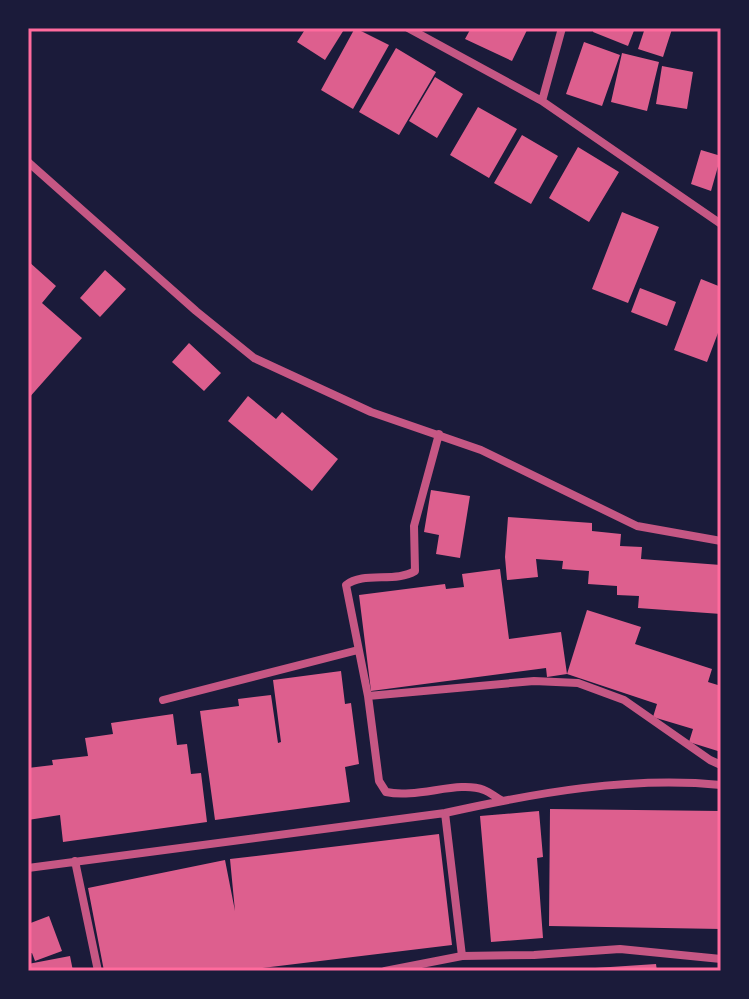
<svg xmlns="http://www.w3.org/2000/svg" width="749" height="999" font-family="Cabin,sans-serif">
  <rect width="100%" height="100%" fill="#1b1b3a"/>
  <path fill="#dd5f8e" d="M 306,28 L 345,28 L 325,60 L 297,42 Z
    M 355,28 L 389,45 L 353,109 L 321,90 Z
    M 471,28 L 528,28 L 512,61 L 465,39 Z
    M 594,28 L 635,28 L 628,46 L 593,32 Z
    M 645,28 L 672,29 L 663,57 L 638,49 Z
    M 584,42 L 620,55 L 602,106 L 566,94 Z
    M 396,48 L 436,72 L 399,135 L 359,112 Z
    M 622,53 L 659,62 L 647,111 L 611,102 Z
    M 662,66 L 693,72 L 687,109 L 656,104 Z
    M 435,77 L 463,94 L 437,138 L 409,121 Z
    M 478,107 L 517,129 L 489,178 L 450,155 Z
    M 522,135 L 558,156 L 531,204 L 494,183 Z
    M 578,147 L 619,172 L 589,222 L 549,198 Z
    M 701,150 L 721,156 L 711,191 L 691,184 Z
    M 622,212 L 659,227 L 628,303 L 592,289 Z
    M 28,261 L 56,286 L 42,303 L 82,338 L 28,399 Z
    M 105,270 L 126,289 L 100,317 L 80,298 Z
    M 701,279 L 721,287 L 721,325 L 707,362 L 674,350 Z
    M 640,288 L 676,302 L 667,326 L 631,312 Z
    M 189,343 L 221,373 L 204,391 L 172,362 Z
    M 248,396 L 276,419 L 282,412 L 338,459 L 312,491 L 228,421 Z
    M 431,490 L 470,496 L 460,558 L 436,554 L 439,535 L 424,532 Z
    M 508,517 L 592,523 L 592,531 L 621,534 L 620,546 L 642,547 L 641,559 L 721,565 L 721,614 L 638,608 L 639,596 L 617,595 L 617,586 L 588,584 L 589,571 L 562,569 L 563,561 L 536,559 L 538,577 L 507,580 L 505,557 Z
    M 500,569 L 509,639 L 561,632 L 567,674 L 547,677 L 546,668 L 371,691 L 359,595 L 445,584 L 446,589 L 464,587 L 462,574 Z
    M 587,610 L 641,627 L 635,644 L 712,669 L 708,682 L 721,686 L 721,752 L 689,742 L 693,729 L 653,717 L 657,704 L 567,674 Z
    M 341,671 L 345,704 L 351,703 L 359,764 L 345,767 L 350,802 L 215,820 L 200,711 L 239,706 L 238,699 L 271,695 L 278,743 L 281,742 L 273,680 Z
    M 173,714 L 177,745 L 187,744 L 191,774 L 201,773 L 207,822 L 63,842 L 60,815 L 28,820 L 28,768 L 53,765 L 52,760 L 88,756 L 85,738 L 113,734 L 111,723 Z
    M 550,809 L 721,811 L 721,929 L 549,926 Z
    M 539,811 L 543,857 L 537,858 L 543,938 L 491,942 L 480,816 Z
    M 439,834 L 452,945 L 238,971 L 104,971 L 88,888 L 225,860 L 235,911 L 230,859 Z
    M 49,916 L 62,951 L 35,961 L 32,953 L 28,954 L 28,924 Z
    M 70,956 L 73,971 L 28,971 L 28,964 Z
    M 656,964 L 657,971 L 580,971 L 580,969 Z"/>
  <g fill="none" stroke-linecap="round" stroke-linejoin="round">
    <path stroke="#c65784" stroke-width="8" d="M 408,28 L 542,101 L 721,224
      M 542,101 L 562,28
      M 28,162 L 196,311 L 254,358 L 371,412 L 481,450 L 637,526 L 721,541
      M 439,434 L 414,526 L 415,571 C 396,583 363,571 346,585 L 368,696 L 379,781 L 386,792 C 417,799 459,780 484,790 C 490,792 495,797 501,800
      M 368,696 L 534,681 L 578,683 L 624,700 L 710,760 L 721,765
      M 163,700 L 358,650
      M 445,813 L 462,956
      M 75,861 L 98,971
      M 28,868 L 445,813 C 535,793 629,776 721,785
      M 385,971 L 462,956 L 534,955 L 620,949 L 721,959"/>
  </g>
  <rect width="749" height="999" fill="none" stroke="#1b1b3a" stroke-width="60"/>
  <rect x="30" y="30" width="689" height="939" fill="none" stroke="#ff6b9d" stroke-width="3"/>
</svg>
